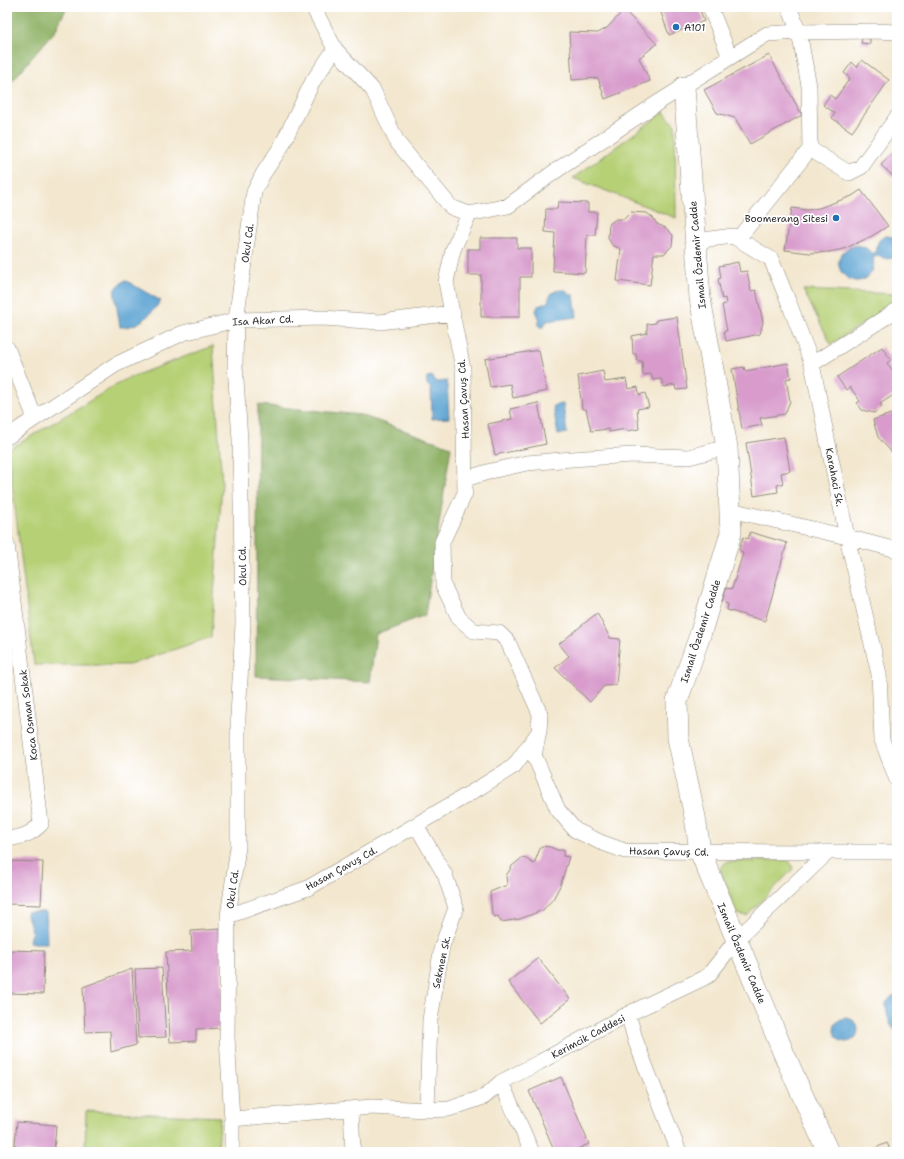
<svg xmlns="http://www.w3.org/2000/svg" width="904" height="1159" font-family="'Shantell Sans',sans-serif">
  <rect width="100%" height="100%" fill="#fff"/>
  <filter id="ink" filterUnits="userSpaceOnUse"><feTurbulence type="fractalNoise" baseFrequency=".025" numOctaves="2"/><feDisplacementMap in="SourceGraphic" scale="8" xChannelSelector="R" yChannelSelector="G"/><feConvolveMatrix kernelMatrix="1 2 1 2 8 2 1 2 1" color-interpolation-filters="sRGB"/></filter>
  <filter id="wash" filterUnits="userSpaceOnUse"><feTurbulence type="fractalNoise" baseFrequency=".012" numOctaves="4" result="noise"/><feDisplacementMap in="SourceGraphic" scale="16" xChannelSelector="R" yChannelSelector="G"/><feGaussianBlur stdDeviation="0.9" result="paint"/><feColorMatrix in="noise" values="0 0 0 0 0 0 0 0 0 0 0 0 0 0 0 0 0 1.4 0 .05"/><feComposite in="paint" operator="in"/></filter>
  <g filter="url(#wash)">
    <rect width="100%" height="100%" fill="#f3e7cf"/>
    <path fill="#b6d076" stroke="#707e50" d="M 664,112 L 675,125 L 676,218 L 573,178 Z
      M 803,290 L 897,294 L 897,302 L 831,344 Z
      M 213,346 L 222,484 L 211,637 L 129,665 L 34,665 L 8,450 L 126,379 Z
      M 789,860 L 793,869 L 747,916 L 737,914 L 720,868 L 726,862 Z
      M 86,1111 L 220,1117 L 218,1152 L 85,1152 Z"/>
    <path fill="#90b267" stroke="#5e6e49" d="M 7,7 L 67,7 L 55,31 L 7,87 Z
      M 258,405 L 361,415 L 451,447 L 428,594 L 425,615 L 376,634 L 370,682 L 256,676 Z"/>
    <path fill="#5aa2d1" stroke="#42667e" d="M 886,236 L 893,237 L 897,240 L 897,255 C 891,260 884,260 879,255 L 873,258 C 876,269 869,282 855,281 C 850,280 845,277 842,273 C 829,254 858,234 872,254 L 877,251 C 876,244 878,239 886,236 Z
      M 125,280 L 161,301 C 150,314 140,328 120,327 L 114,290 Z
      M 559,290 L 566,290 L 570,295 L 574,295 L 577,317 L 547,321 L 543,327 L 540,327 L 538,324 L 540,320 L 536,311 L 538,306 L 548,302 C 549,295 553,291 559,290 Z
      M 432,376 L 436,382 L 447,381 L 449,418 L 432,419 L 431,388 C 426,385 426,382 427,377 Z
      M 563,404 L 567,433 L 558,435 L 553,406 Z
      M 26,912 L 46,912 L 47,943 L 30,943 L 29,940 L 32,931 Z
      M 897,995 L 897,1031 L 896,1031 C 889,1027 886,1011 886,1003 L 892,996 Z
      M834 1030a12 12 0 1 1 24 0a12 12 0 1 1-24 0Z"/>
    <g id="blocks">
      <path fill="#d89bcc" d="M 659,7 L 699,7 L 704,21 L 669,35 Z
        M 624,10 L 657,44 L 639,58 L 650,81 L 605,99 L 598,78 L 572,80 L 569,32 L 598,33 L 607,28 Z
        M 862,38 L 870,39 L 870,44 L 861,43 Z
        M 769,55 L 802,115 L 750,144 L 735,118 L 717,113 L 704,90 Z
        M 862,60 L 889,80 L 852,132 L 832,118 L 835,113 L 823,105 L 830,95 L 835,99 L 850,78 L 844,73 L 852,62 L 857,67 Z
        M 897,148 L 897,180 L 881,165 Z
        M 861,190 L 888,226 L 872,236 L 844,249 L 829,252 L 810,253 L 785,250 L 792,208 L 807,210 L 819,208 L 852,196 Z
        M 558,202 L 588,203 L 588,212 L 597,212 L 595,235 L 587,235 L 585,273 L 553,271 L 555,233 L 545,232 L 546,209 L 557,209 Z
        M 631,212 L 647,213 L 653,218 L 657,224 L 666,228 L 673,235 L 672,246 L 664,254 L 654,254 L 650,285 L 617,281 L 621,249 L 612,245 L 608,238 L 609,224 L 616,219 L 624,219 Z
        M 480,238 L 517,238 L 517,248 L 531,248 L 531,277 L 520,277 L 520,317 L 481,317 L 481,275 L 468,275 L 468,249 L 480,249 Z
        M 738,262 L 740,272 L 747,271 L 751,291 L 756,290 L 763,322 L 760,334 L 726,341 L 724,331 L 727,331 L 722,305 L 726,304 L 725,298 L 722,299 L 718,279 L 721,278 L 719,266 Z
        M 677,317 L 687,389 L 676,390 L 675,385 L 664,387 L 661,379 L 653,380 L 651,374 L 643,375 L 642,361 L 637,361 L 636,354 L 633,354 L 632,336 L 647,333 L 647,324 L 656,323 L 656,320 Z
        M 882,347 L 891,360 L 887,363 L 897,376 L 897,397 L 895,394 L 880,404 L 882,407 L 874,413 L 862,410 L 857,403 L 860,401 L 850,387 L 846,390 L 837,377 Z
        M 539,350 L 547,391 L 513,398 L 510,384 L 490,387 L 485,359 Z
        M 788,363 L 791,378 L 786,379 L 790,401 L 785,414 L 760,418 L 762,425 L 742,429 L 732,369 L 744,367 L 745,371 Z
        M 603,371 L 605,382 L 626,379 L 628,389 L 638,387 L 639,395 L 645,393 L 649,407 L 637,409 L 639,429 L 627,431 L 626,429 L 609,432 L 609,429 L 591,431 L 586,409 L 582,409 L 578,376 Z
        M 538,403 L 546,444 L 495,455 L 488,424 L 512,419 L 510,409 Z
        M 897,412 L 897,456 L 895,456 L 878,437 L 873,420 Z
        M 784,437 L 790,471 L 781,473 L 783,484 L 777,485 L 778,492 L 754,496 L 746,443 Z
        M 750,532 L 787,543 L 765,621 L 727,610 L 728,604 L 722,602 L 726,588 L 732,589 L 743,553 L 739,550 L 743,537 L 748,539 Z
        M 597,613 L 610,638 L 620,639 L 616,685 L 604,686 L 590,702 L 555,668 L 569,656 L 559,644 Z
        M 541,846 L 550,847 L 557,850 L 564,850 L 563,856 L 569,857 L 560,886 L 553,899 L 543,910 L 520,919 L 501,922 L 498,916 L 494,917 L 492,914 L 490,892 L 507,885 L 506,876 L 512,866 L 523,857 L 534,864 Z
        M 7,861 L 43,862 L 41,905 L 7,904 Z
        M 220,929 L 224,1028 L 196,1029 L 196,1041 L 170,1042 L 166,952 L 192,951 L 191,931 Z
        M 7,950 L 44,951 L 43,994 L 7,993 Z
        M 538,958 L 570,999 L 540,1023 L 508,982 Z
        M 162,968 L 166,1037 L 138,1038 L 135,969 Z
        M 132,969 L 136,1045 L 111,1052 L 110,1031 L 85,1032 L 83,987 Z
        M 561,1077 L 589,1144 L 570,1152 L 555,1152 L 529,1091 Z
        M 17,1122 L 56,1125 L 54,1152 L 14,1152 Z
        M 887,1143 L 891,1152 L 866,1152 Z"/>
    </g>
  </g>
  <g filter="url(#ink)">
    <use href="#blocks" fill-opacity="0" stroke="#8f897d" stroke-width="1"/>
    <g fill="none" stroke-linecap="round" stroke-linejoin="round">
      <defs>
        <path id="street" d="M 710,7 L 730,57
          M 789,7 L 799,32 L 873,31 L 897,32
          M 469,214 L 508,206 L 554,172 L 659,102 L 767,34 L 799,32 L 809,86 L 810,149
          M 738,239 L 810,149 L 849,173 L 861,167 L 897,117
          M 695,241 L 733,236 L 771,259 L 789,303 L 812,364 L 847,537 L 879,674 L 882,740 L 897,780
          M 7,348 L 35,418
          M 812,364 L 897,310
          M 7,437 L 115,365 L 183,333 L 236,320 L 323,318 L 380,322 L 453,313
          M 465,479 L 491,471 L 527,463 L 572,459 L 632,455 L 689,457 L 727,447
          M 730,510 L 847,537 L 897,550
          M 7,544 L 41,824 C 30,835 22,837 7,839
          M 538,737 L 534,755 L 558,810 L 575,830 L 600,842 L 625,851 L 828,852
          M 416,825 L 445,875 L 456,908 L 442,946 L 430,1020 L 427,1110
          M 228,916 L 308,888 L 474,791 L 514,766 L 539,732 L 540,714 L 508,642 L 499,633 L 474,631 L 459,618 L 443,585 L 442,542 L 465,493 L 463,369 L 446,282 L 453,250 L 469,214 L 451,207 L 397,142 L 373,90 L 335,49
          M 628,1014 L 636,1042 L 679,1152
          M 501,1082 L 532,1152
          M 351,1109 L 353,1152
          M 232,1119 L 372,1107 L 427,1110 L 449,1109 L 484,1097 L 501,1082 L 540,1062 L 628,1014 L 708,976 L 736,940 L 828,852 L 897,852
          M 232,1152 L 232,1119 L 227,1037 L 228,916 L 238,847 L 238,717 L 243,624 L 240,440 L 235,365 L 236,320 L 254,192 L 263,174 L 281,147 L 313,81 L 335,49 L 313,7"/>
        <path id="secondary" d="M 684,87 L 700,298 L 727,447 L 731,533 L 700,635 L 677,701 L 678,738 L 695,817 L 700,851 L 784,1054 L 828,1152"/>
      </defs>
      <use href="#street" stroke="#8f897d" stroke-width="16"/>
      <use href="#secondary" stroke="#8f897d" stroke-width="22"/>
      <use href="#street" stroke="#fff" stroke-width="15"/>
      <use href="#secondary" stroke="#fff" stroke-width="21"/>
    </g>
  </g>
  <g fill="#1f6fb2" stroke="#fff" stroke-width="1.5">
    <circle cx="676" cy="27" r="4"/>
    <circle cx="836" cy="218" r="4"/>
  </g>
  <g text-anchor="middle" stroke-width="3.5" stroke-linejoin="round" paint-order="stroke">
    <g font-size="10" fill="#2b2b2b" stroke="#fff" text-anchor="start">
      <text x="684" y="31">A101</text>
      <text x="828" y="222" text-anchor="end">Boomerang Sitesi</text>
    </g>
    <g font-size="10" fill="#2b2b2b" stroke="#fff">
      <text transform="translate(247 243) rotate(-82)" y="4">Okul Cd.</text>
      <text transform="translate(697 255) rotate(-95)" y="4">Ismail Ôzdemir Cadde</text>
      <text transform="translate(263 320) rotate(-3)" y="4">Isa Akar Cd.</text>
      <text transform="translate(463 399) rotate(-93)" y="4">Hasan Çavuş Cd.</text>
      <text transform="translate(835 477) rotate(79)" y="4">Karahaci Sk.</text>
      <text transform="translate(242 566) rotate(-91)" y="4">Okul Cd.</text>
      <text transform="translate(700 631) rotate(-72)" y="4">Ismail Ôzdemir Cadde</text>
      <text transform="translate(28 715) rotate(-97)" y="4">Koca Osman Sokak</text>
      <text transform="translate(669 851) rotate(1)" y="4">Hasan Çavuş Cd.</text>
      <text transform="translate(341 868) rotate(-29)" y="4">Hasan Çavuş Cd.</text>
      <text transform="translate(232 889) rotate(-82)" y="4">Okul Cd.</text>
      <text transform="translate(742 953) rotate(67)" y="4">Ismail Ôzdemir Cadde</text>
      <text transform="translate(441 962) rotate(-78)" y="4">Sekmen Sk.</text>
      <text transform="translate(588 1036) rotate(-28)" y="4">Kerimcik Caddesi</text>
    </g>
  </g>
  <rect width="904" height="1159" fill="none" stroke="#fff" stroke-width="24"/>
</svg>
